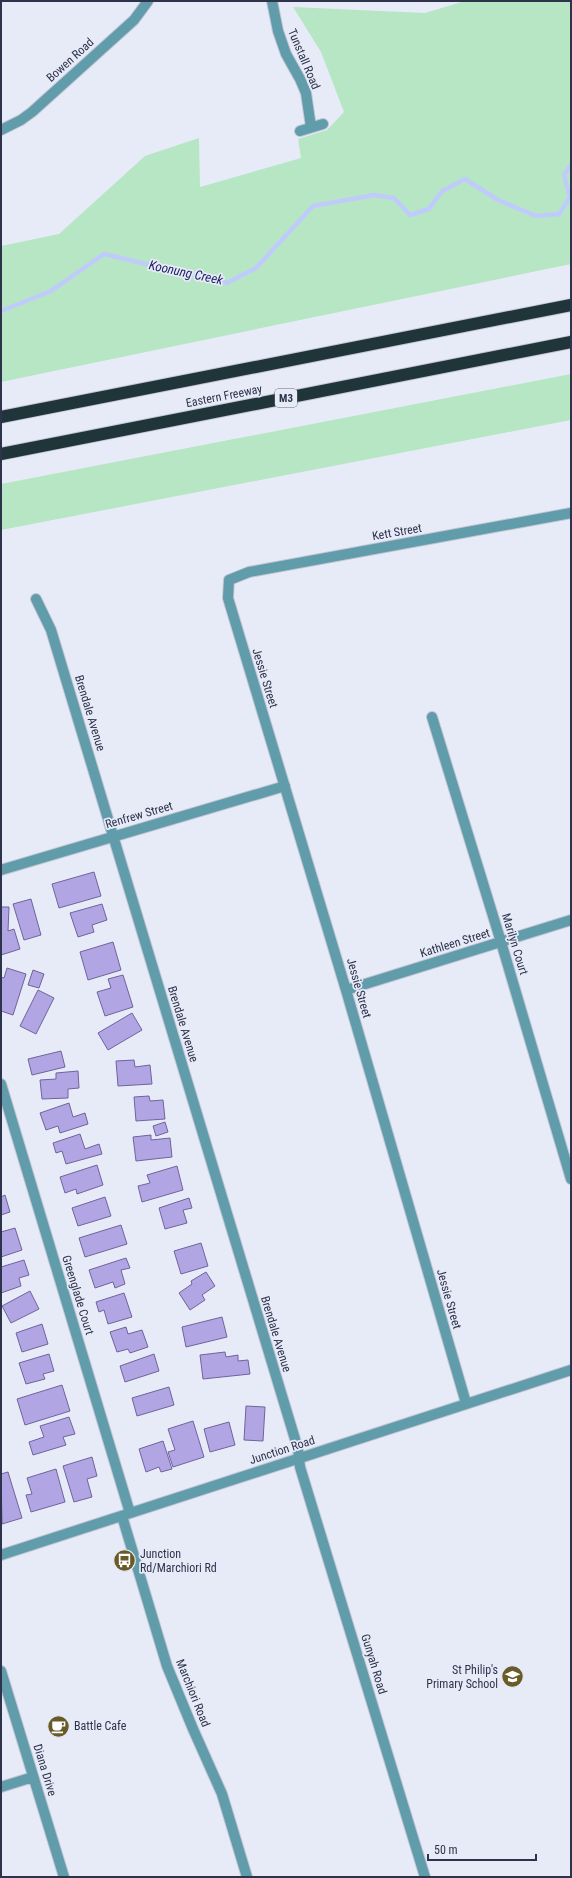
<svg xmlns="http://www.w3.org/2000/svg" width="572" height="1878" font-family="'Roboto Condensed',sans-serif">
  <rect width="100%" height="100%" fill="#e7ebf8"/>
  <path fill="#b7e6c4" d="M 465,1 L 571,1 L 571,264 L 1,382 L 1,246 L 59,234 L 145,156 L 199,138 L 200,187 L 301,158 L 298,139 L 327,130 L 344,112 L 321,52 L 293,7 L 425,13 Z
    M 571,374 L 571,420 L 1,530 L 1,484 Z"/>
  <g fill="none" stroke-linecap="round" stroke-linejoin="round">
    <path stroke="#bfccfb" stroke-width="4.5" d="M 1,311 L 51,291 L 104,254 L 227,283 L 256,268 L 313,206 L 374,195 L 394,198 L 410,215 L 429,209 L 442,191 L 465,179 L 498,200 L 536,216 L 559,214 L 570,197 L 564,175 L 571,165"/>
  </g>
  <path fill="#b2a5e3" stroke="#70639d" d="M 94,872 L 101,896 L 59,908 L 52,884 Z
    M 31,899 L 41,935 L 24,940 L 13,904 Z
    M 102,904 L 107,920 L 92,925 L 94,932 L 78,937 L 70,913 Z
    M 1,907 L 9,907 L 8,931 L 14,929 L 20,949 L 1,955 Z
    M 113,942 L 121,970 L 88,980 L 80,952 Z
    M 7,968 L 26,974 L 13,1015 L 1,1011 L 1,977 L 4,978 Z
    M 33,970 L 44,974 L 39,988 L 28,985 Z
    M 123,975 L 133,1007 L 105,1016 L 97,992 L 111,988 L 108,979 Z
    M 38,990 L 54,998 L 36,1034 L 20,1026 Z
    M 132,1013 L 142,1030 L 108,1050 L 98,1033 Z
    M 61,1051 L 65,1067 L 32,1075 L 28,1059 Z
    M 134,1060 L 135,1067 L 150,1065 L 152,1084 L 118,1086 L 116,1061 Z
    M 78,1071 L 79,1088 L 68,1089 L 68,1098 L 42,1099 L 40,1080 L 56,1079 L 56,1073 Z
    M 149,1096 L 150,1101 L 163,1100 L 165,1119 L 136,1121 L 134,1097 Z
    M 69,1103 L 73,1117 L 85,1113 L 88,1124 L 60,1133 L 58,1126 L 46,1130 L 40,1113 Z
    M 165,1122 L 168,1132 L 156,1136 L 153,1126 Z
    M 80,1134 L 85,1149 L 99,1144 L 102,1154 L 66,1164 L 62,1151 L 56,1153 L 53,1143 Z
    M 151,1135 L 151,1140 L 170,1138 L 172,1157 L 136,1161 L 133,1137 Z
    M 97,1165 L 103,1185 L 77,1194 L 76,1189 L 65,1193 L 60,1177 Z
    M 177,1166 L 183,1190 L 142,1202 L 138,1186 L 150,1183 L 147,1175 Z
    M 5,1195 L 10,1212 L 1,1215 L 1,1197 Z
    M 105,1197 L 111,1216 L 78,1226 L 72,1208 Z
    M 189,1198 L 192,1208 L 183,1210 L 187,1223 L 165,1229 L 159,1208 Z
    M 121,1225 L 127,1244 L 85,1257 L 79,1238 Z
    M 15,1228 L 22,1250 L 1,1257 L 1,1232 Z
    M 201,1243 L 208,1266 L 181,1274 L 174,1251 Z
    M 126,1258 L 130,1268 L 121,1270 L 125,1284 L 115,1288 L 113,1282 L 95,1288 L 89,1270 Z
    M 24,1260 L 29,1275 L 19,1278 L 21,1286 L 1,1293 L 1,1267 Z
    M 206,1272 L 215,1286 L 202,1295 L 205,1300 L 190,1310 L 179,1293 L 192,1284 L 191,1281 Z
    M 30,1291 L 39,1309 L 11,1323 L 2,1306 Z
    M 124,1293 L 132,1317 L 108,1324 L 104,1310 L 99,1312 L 96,1302 Z
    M 222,1317 L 227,1337 L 186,1347 L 182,1327 Z
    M 42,1324 L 48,1344 L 22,1352 L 16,1333 Z
    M 126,1327 L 128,1334 L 142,1330 L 148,1347 L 130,1353 L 128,1349 L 117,1352 L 110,1332 Z
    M 225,1352 L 226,1357 L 238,1355 L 238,1361 L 248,1360 L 250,1374 L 203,1379 L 200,1355 Z
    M 49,1354 L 54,1371 L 43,1374 L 45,1379 L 26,1384 L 19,1363 Z
    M 154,1354 L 159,1371 L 125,1382 L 120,1366 Z
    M 62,1385 L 70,1411 L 25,1425 L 17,1399 Z
    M 169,1387 L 174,1405 L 137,1416 L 132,1398 Z
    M 246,1406 L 265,1407 L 263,1441 L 244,1440 Z
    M 69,1417 L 75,1434 L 63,1437 L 66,1445 L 33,1455 L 29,1442 L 44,1437 L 40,1426 Z
    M 193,1421 L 204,1457 L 173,1467 L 168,1452 L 175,1450 L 168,1429 Z
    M 229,1422 L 235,1445 L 210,1452 L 204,1429 Z
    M 163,1441 L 172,1469 L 161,1472 L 159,1467 L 146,1472 L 139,1449 Z
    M 92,1457 L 97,1476 L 87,1479 L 92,1497 L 74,1502 L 63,1466 Z
    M 56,1469 L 65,1502 L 31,1512 L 26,1495 L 32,1494 L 27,1478 Z
    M 8,1472 L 22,1518 L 2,1524 L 1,1474 Z"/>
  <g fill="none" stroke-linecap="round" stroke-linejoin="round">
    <defs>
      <path id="minor" d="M 272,1 L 278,31 L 286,54 L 300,79 L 306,93 L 311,127
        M 1,130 L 21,120 L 32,112 L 134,20 L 148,1
        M 300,131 L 323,124
        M 36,599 L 51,630 L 298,1449 L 300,1467 L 425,1877
        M 432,717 L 501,942 L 571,1179
        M 1,870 L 285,786
        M 346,990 L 571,920
        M 1,1084 L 130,1513
        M 466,1403 L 346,990 L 228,598 L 229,580 L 249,572 L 571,513
        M 122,1516 L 167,1666 L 193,1729 L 222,1794 L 247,1877
        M 1,1555 L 571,1370
        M 1,1671 L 64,1877
        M 1,1787 L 33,1777"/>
      <path id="highway" d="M 1,417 L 571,305
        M 1,454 L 571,342"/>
    </defs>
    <use href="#minor" stroke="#c2c6d5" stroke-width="12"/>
    <use href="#highway" stroke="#c2c6d5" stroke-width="14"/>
    <use href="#minor" stroke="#619caa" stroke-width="10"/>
    <use href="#highway" stroke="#20353a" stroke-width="12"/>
  </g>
  <defs>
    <symbol id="bus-disc" viewBox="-11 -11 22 22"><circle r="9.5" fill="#695b28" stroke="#e7ebf8"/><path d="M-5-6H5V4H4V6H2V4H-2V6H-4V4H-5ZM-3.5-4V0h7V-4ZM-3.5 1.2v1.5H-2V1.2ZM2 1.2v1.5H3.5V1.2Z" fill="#fff"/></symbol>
    <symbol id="school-disc" viewBox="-11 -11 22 22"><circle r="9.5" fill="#695b28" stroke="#e7ebf8"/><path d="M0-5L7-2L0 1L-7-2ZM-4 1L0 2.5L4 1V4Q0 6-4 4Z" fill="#fff"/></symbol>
    <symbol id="cafe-disc" viewBox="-11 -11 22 22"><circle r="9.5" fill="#695b28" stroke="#e7ebf8"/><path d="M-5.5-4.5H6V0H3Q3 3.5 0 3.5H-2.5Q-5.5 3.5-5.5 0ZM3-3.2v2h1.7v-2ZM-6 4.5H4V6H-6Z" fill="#fff"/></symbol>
  </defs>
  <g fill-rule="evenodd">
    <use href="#bus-disc" x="112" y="1548" width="25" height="25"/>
    <use href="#school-disc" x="500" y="1664" width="25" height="25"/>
    <use href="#cafe-disc" x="46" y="1714" width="25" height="25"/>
  </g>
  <g text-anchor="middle" stroke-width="3.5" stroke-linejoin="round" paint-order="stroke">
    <rect fill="#e7ebf8" stroke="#656a7f" stroke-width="1" x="275" y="389" width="22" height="18" rx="3"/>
    <g font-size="11" font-weight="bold" fill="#2d334b">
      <text x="286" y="402">M3</text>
    </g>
    <g font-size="12" fill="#2d334b" stroke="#e7ebf8">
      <text transform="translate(304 59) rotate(67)" y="4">Tunstall Road</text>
      <text transform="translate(70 60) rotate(-42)" y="4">Bowen Road</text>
      <text transform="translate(224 396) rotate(-11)" y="4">Eastern Freeway</text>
      <text transform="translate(397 532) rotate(-10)" y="4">Kett Street</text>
      <text transform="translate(265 678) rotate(73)" y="4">Jessie Street</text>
      <text transform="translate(90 713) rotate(73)" y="4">Brendale Avenue</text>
      <text transform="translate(139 815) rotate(-16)" y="4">Renfrew Street</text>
      <text transform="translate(455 943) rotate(-17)" y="4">Kathleen Street</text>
      <text transform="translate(515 944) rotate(73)" y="4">Marilyn Court</text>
      <text transform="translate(359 988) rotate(74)" y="4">Jessie Street</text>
      <text transform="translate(183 1024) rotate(73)" y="4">Brendale Avenue</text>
      <text transform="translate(78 1295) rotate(73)" y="4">Greenglade Court</text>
      <text transform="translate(449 1299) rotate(74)" y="4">Jessie Street</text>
      <text transform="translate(276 1334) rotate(73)" y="4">Brendale Avenue</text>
      <text transform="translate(282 1450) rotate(-18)" y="4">Junction Road</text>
      <text transform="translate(374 1664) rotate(73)" y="4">Gunyah Road</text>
      <text transform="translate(193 1693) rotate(68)" y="4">Marchiori Road</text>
      <text transform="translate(45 1770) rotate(73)" y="4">Diana Drive</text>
    </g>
    <g font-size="12" fill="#2d334b" stroke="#e7ebf8" text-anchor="start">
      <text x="140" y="1558">Junction<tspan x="140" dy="14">Rd/Marchiori Rd</tspan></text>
      <text x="498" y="1674" text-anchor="end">St Philip's<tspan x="498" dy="14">Primary School</tspan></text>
      <text x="74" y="1730">Battle Cafe</text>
    </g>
    <g font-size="13" font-style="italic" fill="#1e2365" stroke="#e7ebf8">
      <text transform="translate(186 272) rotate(12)" y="5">Koonung Creek</text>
    </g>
  </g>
  <rect width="572" height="1878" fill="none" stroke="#2d334b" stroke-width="4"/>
  <path d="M428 1854v6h108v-6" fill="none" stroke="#2d334b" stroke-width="2"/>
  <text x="434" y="1854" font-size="12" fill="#2d334b" stroke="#e7ebf8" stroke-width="3" paint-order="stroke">50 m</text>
</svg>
